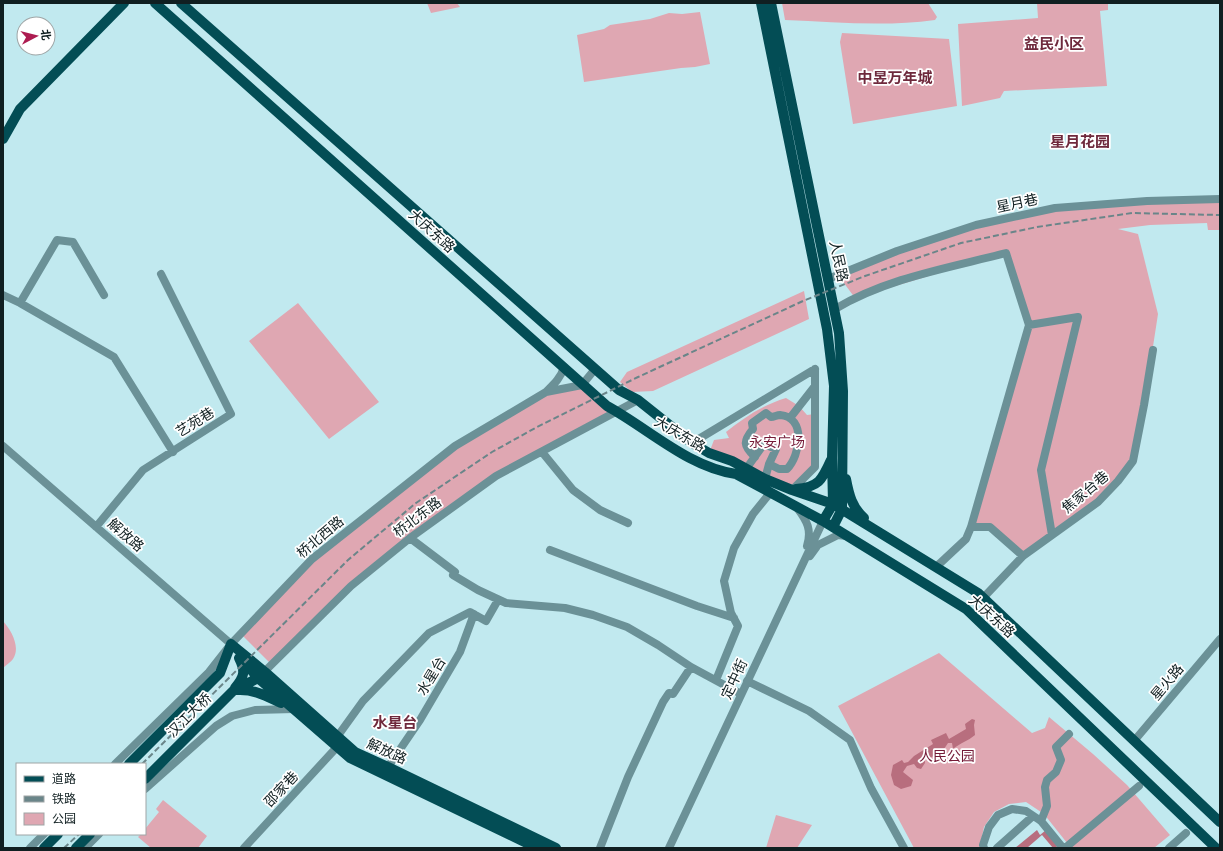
<svg xmlns="http://www.w3.org/2000/svg" width="1223" height="851" font-family="'Varela Round','Noto Sans SC',sans-serif">
  <rect width="100%" height="100%" fill="#c1e9ef"/>
  <path fill="#dfa7b2" d="M 427,3 L 457,3 L 460,7 L 431,13 Z
    M 782,3 L 928,3 L 937,17 L 935,20 C 885,27 835,22 785,20 Z
    M 1037,3 L 1108,3 L 1108,10 L 1100,11 L 1107,86 L 1004,91 L 1000,98 L 962,106 L 958,24 L 1038,18 Z
    M 700,12 L 710,64 L 695,67 L 681,68 L 584,82 L 577,35 L 604,29 L 610,25 L 650,19 L 669,13 L 682,14 Z
    M 842,33 L 949,39 L 957,106 L 853,124 L 840,42 Z
    M 1220,201 L 1220,230 L 1208,230 L 1207,223 L 1150,225 L 1118,229 L 1138,234 L 1158,314 L 1144,405 L 1133,461 L 1098,502 L 1023,556 L 990,527 L 971,527 L 1029,325 L 1006,253 L 855,298 L 838,275 L 976,225 L 1055,208 Z
    M 804,291 L 809,319 L 653,391 L 632,392 L 620,382 L 627,372 Z
    M 298,303 L 379,402 L 329,439 L 249,341 Z
    M 582,385 L 616,411 L 496,476 L 410,538 L 269,662 L 243,636 L 310,561 L 455,446 L 546,392 Z
    M 786,398 L 799,406 L 807,415 L 815,414 L 815,467 L 792,490 L 709,453 L 714,440 L 729,438 L 726,432 C 745,417 763,405 786,398 Z
    M 3,621 C 11,630 21,647 13,659 C 11,662 6,665 3,668 Z
    M 939,653 L 1032,733 L 1045,728 L 1049,717 L 1093,754 L 1127,785 L 1170,835 L 1154,848 L 1071,848 L 1044,814 L 1026,802 L 1009,804 L 994,812 L 984,827 L 980,846 L 981,848 L 914,848 L 838,706 Z
    M 163,800 L 207,836 L 198,848 L 151,848 L 138,837 L 141,834 L 145,834 L 145,829 L 159,812 L 156,809 Z
    M 776,815 L 812,825 L 797,848 L 766,848 Z"/>
  <path fill="#b86e7e" d="M 972,719 L 975,720 L 974,725 L 975,735 C 968,741 960,743 953,749 L 952,743 L 948,743 L 944,749 L 940,749 L 937,754 L 930,758 L 925,756 L 925,763 L 921,769 L 917,768 L 914,764 L 907,766 L 903,772 L 913,780 L 911,786 L 901,789 L 894,785 L 891,775 L 893,765 L 902,760 L 904,763 L 908,762 L 914,756 L 933,744 L 931,740 L 946,733 L 949,739 L 966,729 L 965,724 Z
    M 1037,830 L 1040,835 L 1046,830 L 1059,846 L 1053,848 L 1042,835 L 1027,848 L 1015,848 Z"/>
  <g fill="none" stroke-linecap="round" stroke-linejoin="round">
    <path stroke="#6b9197" stroke-width="8" d="M 828,279 L 897,251 L 976,225 L 1055,208 L 1147,201 L 1220,199
      M 3,295 L 20,303 L 57,240 L 73,242 L 104,295
      M 20,303 L 114,357 L 173,452
      M 835,309 C 887,278 948,268 1006,253 L 1029,325 L 971,527 L 966,539 L 936,567
      M 1029,325 L 1078,317 L 1041,470 L 1052,535
      M 546,392 C 553,385 561,378 564,367
      M 790,418 L 815,386 L 815,369
      M 692,443 L 815,369
      M 3,446 L 231,644
      M 542,452 L 573,490 L 600,510 L 628,523
      M 755,457 C 743,446 743,441 753,429 L 752,423 L 766,413 L 771,417 C 774,417 777,415 780,415 C 807,417 800,456 787,469 L 779,469 L 769,464
      M 746,469 L 764,444 L 776,449 L 769,464 L 765,479
      M 792,490 L 815,467 L 815,386
      M 798,509 C 807,521 812,530 807,546
      M 96,527 L 143,470 L 231,414 L 161,274
      M 971,527 L 990,527 L 1023,556
      M 410,538 L 455,572 L 453,575 L 478,590 L 506,603 L 565,608 L 593,615 L 627,627 L 658,645 L 691,667 L 741,694
      M 550,550 L 697,606 L 734,618
      M 810,556 L 818,545 L 838,535 L 846,536
      M 983,598 L 1023,556 L 1098,502 L 1118,481 L 1133,461 L 1144,405 L 1153,350
      M 260,676 L 351,586 L 410,538 L 496,476 L 638,400
      M 716,680 L 738,626 L 731,613 L 724,581 L 734,548 L 753,514 L 770,493
      M 747,681 L 809,711 L 850,740 L 871,788 L 904,848
      M 337,737 L 363,701 L 429,633 L 470,612 L 486,621 L 498,600
      M 1134,741 L 1220,639
      M 115,764 L 209,672 L 231,644 L 312,559 L 455,446 L 546,392 L 582,385 L 595,369
      M 388,767 L 420,720 L 460,652 L 474,614
      M 145,789 L 216,726 L 232,716 L 255,710 L 294,709
      M 1041,821 L 1047,806 L 1045,787 L 1047,780 L 1056,772 L 1061,760 L 1056,747 L 1069,734
      M 30,848 L 44,834
      M 85,848 L 99,834
      M 244,848 L 337,747
      M 600,848 L 628,777 L 663,702 L 669,693 L 673,694 L 691,667
      M 669,848 L 823,521
      M 984,848 L 983,845 L 989,827 L 998,815 L 1012,809 L 1026,811 L 1041,821 L 1063,848
      M 997,848 L 1033,816
      M 1065,848 L 1139,786
      M 1169,848 L 1186,833"/>
    <path stroke="#034d55" stroke-width="10" d="M 155,3 L 607,406 C 649,429 688,467 736,474 L 823,521 L 966,609 L 1216,848
      M 181,3 L 619,390 L 638,400 L 692,443 L 709,453 L 732,461 L 765,479 L 792,490 L 833,504 L 978,593 L 1220,822
      M 761,3 L 827,329 L 834,386 L 832,458 L 833,504 L 823,521
      M 771,3 L 839,333 L 843,391 L 842,509 L 833,527
      M 3,139 L 20,109 L 124,3
      M 846,479 C 849,495 852,507 864,518
      M 796,489 C 819,487 822,480 831,460
      M 231,644 L 265,672 L 355,752 L 388,767 L 556,848
      M 243,660 L 258,678 L 350,758 L 537,848
      M 235,688 C 244,677 246,672 239,658
      M 237,690 C 254,689 266,696 281,703
      M 129,764 L 220,673 L 231,644
      M 145,779 L 233,691 L 258,678
      M 44,848 L 58,834
      M 76,848 L 90,834"/>
    <path stroke="#6a8589" stroke-width="2" stroke-dasharray="6 3" stroke-linecap="butt" d="M 142,764 L 348,560 L 416,503 L 492,452 L 537,427 L 638,377 L 803,301 L 865,276 L 961,243 L 1037,227 L 1132,213 L 1220,215
      M 64,848 L 79,834"/>
  </g>
  <g text-anchor="middle" stroke-width="3.5" stroke-linejoin="round" paint-order="stroke">
    <g font-size="14" fill="#101f21" stroke="#fff">
      <text transform="translate(1017 203) rotate(-12)" y="5">星月巷</text>
      <text transform="translate(432 231) rotate(42)" y="5">大庆东路</text>
      <text transform="translate(839 261) rotate(78)" y="5">人民路</text>
      <text transform="translate(195 422) rotate(-32)" y="5">艺苑巷</text>
      <text transform="translate(680 434) rotate(30)" y="5">大庆东路</text>
      <text transform="translate(1085 492) rotate(-40)" y="5">焦家台巷</text>
      <text transform="translate(417 517) rotate(-37)" y="5">桥北东路</text>
      <text transform="translate(126 535) rotate(41)" y="5">解放路</text>
      <text transform="translate(320 537) rotate(-40)" y="5">桥北西路</text>
      <text transform="translate(992 616) rotate(42)" y="5">大庆东路</text>
      <text transform="translate(431 676) rotate(-59)" y="5">水星台</text>
      <text transform="translate(734 679) rotate(-65)" y="5">定中街</text>
      <text transform="translate(1167 682) rotate(-50)" y="5">星火路</text>
      <text transform="translate(189 715) rotate(-45)" y="5">汉江大桥</text>
      <text transform="translate(387 751) rotate(24)" y="5">解放路</text>
      <text transform="translate(281 789) rotate(-47)" y="5">邵家巷</text>
    </g>
    <g font-size="14" fill="#741a37" stroke="#fff">
      <text x="777" y="447">永安广场</text>
      <text x="947" y="761">人民公园</text>
    </g>
    <g font-size="15" font-weight="bold" fill="#6e293c" stroke="#fff">
      <text x="1054" y="49">益民小区</text>
      <text x="895" y="83">中昱万年城</text>
      <text x="1080" y="147">星月花园</text>
      <text x="395" y="728">水星台</text>
    </g>
  </g>
  <rect width="1223" height="851" fill="none" stroke="#101f21" stroke-width="8"/>
  <rect x="16" y="763" width="130" height="72" fill="#ffffff" stroke="#9fa5a6"/>
  <rect x="24" y="776" width="20" height="6" fill="#034d55" stroke="#9fa5a6"/>
  <text x="52" y="783" font-size="12" fill="#101f21">道路</text>
  <rect x="24" y="796" width="20" height="6" fill="#6a8589" stroke="#9fa5a6"/>
  <text x="52" y="803" font-size="12" fill="#101f21">铁路</text>
  <rect x="24" y="813" width="20" height="12" fill="#dfa7b2" stroke="#9fa5a6"/>
  <text x="52" y="823" font-size="12" fill="#101f21">公园</text>
  <g transform="translate(36 36) rotate(83)"><circle r="19" fill="#ffffff" stroke="#9fa5a6"/>
  <path d="M0-3L7 15L0 10L-7 15Z" fill="#ad1c51"/>
  <text y="-6" font-size="11" font-weight="bold" text-anchor="middle" fill="#101f21">北</text>
  </g>
</svg>
